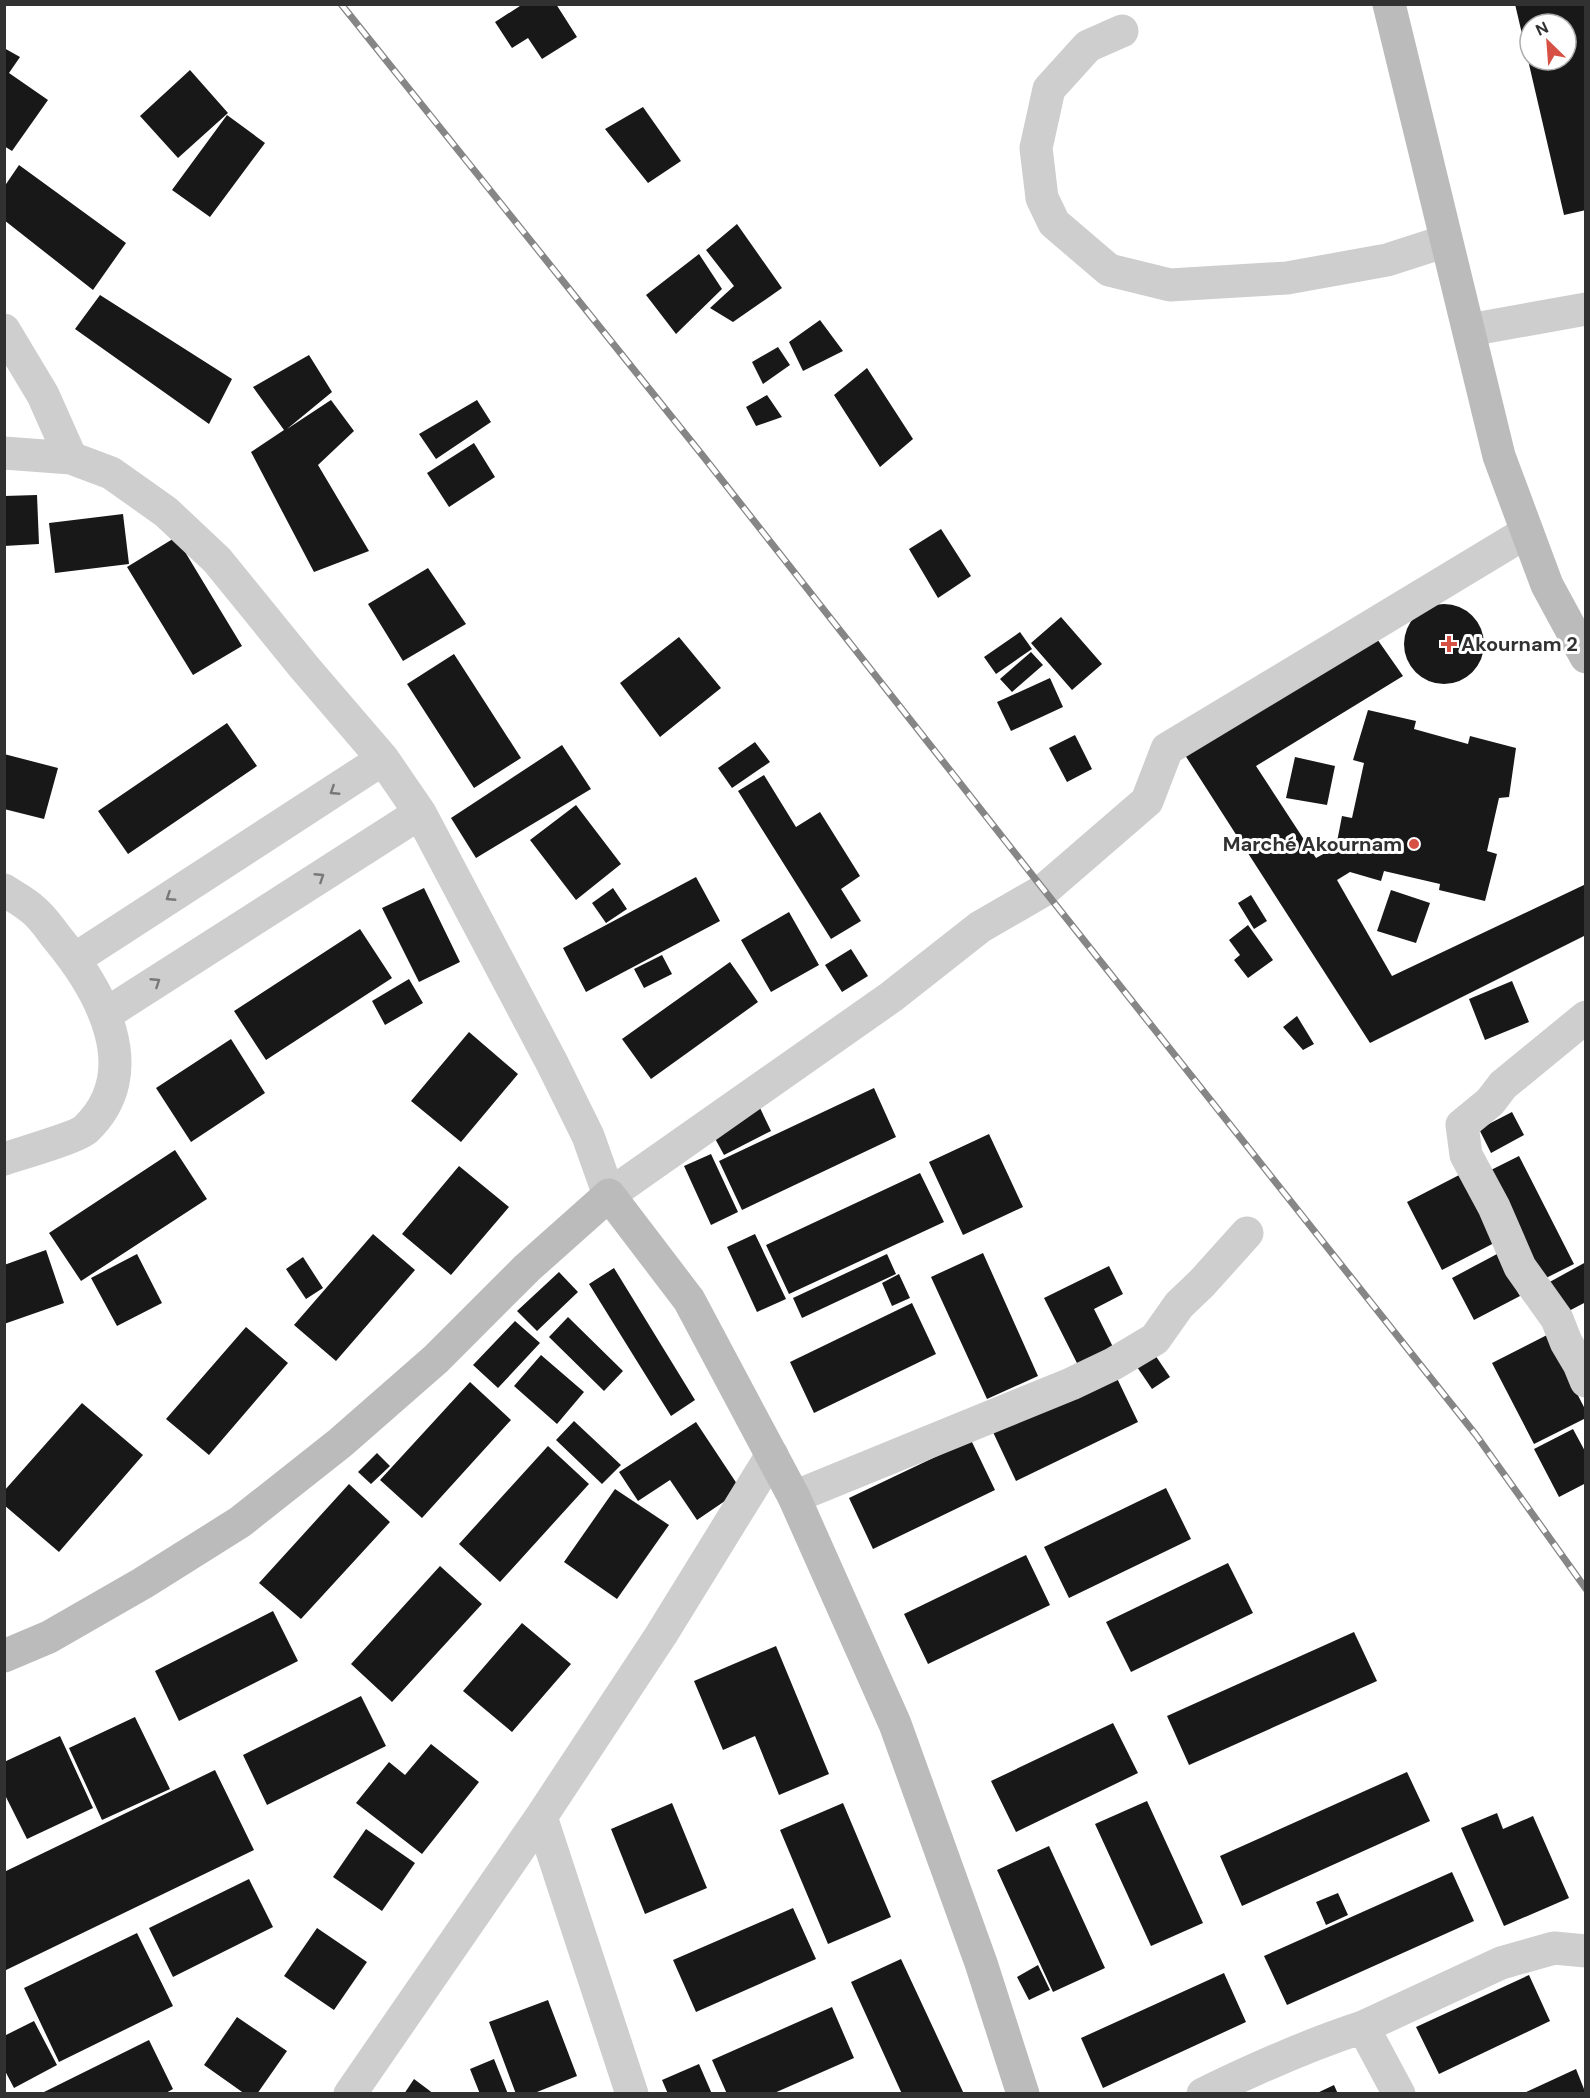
<svg xmlns="http://www.w3.org/2000/svg" width="1590" height="2098" font-family="'DM Sans',sans-serif">
  <rect width="100%" height="100%" fill="#fff"/>
  <path fill="#181818" fill-rule="evenodd" d="M 523,4 L 556,4 L 577,37 L 542,59 L 528,38 L 512,48 L 495,22 Z
    M 1515,4 L 1586,4 L 1586,210 L 1564,215 ZM 1530,24 L 1566,24 L 1566,60 L 1530,60 Z
    M 4,48 L 20,57 L 9,73 L 48,100 L 12,151 L 4,146 Z
    M 190,70 L 228,113 L 178,158 L 140,116 Z
    M 643,107 L 681,161 L 648,183 L 605,129 Z
    M 227,115 L 265,143 L 210,217 L 172,190 Z
    M 19,165 L 126,243 L 93,290 L 4,220 L 4,187 Z
    M 737,224 L 782,288 L 733,322 L 710,308 L 734,286 L 706,250 Z
    M 699,254 L 722,289 L 676,334 L 646,295 Z
    M 100,295 L 232,379 L 209,424 L 75,329 Z
    M 820,320 L 843,351 L 803,371 L 789,342 Z
    M 778,347 L 790,365 L 763,384 L 752,362 Z
    M 309,355 L 332,392 L 287,429 L 331,400 L 354,431 L 318,465 L 369,551 L 314,572 L 251,452 L 284,430 L 253,387 Z
    M 867,368 L 913,439 L 880,467 L 834,395 Z
    M 767,395 L 782,417 L 756,426 L 746,407 Z
    M 477,400 L 491,422 L 436,459 L 419,434 Z
    M 474,443 L 495,477 L 449,507 L 427,473 Z
    M 37,495 L 39,544 L 4,546 L 4,496 Z
    M 123,514 L 129,564 L 55,573 L 49,523 Z
    M 941,529 L 971,576 L 938,598 L 909,549 Z
    M 176,537 L 242,646 L 193,675 L 127,567 Z
    M 428,568 L 466,624 L 403,661 L 368,604 Z
    M1404 644a40 40 0 1 1 80 0a40 40 0 1 1-80 0Z
    M 1061,617 L 1102,664 L 1072,690 L 1031,643 Z
    M 1020,632 L 1032,649 L 996,674 L 984,657 Z
    M 1375,636 L 1403,676 L 1256,766 L 1316,858 L 1336,847 L 1342,816 L 1352,818 L 1364,763 L 1353,760 L 1368,710 L 1416,721 L 1414,729 L 1468,744 L 1470,736 L 1516,748 L 1509,797 L 1499,798 L 1487,851 L 1497,854 L 1485,901 L 1439,890 L 1440,884 L 1384,871 L 1381,881 L 1350,872 L 1337,880 L 1392,976 L 1586,884 L 1586,935 L 1370,1043 L 1183,752 Z
    M 679,637 L 721,688 L 660,737 L 620,683 Z
    M 1031,652 L 1043,665 L 1012,692 L 1000,679 Z
    M 454,654 L 521,758 L 474,788 L 407,684 Z
    M 1050,678 L 1063,707 L 1011,731 L 997,702 Z
    M 227,723 L 257,766 L 128,854 L 98,811 Z
    M 1075,735 L 1092,769 L 1067,782 L 1049,748 Z
    M 755,742 L 770,762 L 732,788 L 718,768 Z
    M 562,745 L 591,789 L 476,858 L 451,818 Z
    M 4,754 L 58,768 L 44,819 L 4,809 Z
    M 1295,757 L 1335,766 L 1327,805 L 1286,798 Z
    M 764,775 L 796,827 L 820,812 L 860,876 L 841,889 L 861,921 L 831,939 L 738,791 Z
    M 576,805 L 621,864 L 576,900 L 530,840 Z
    M 696,877 L 720,921 L 586,992 L 563,948 Z
    M 424,888 L 460,962 L 419,982 L 382,908 Z
    M 613,888 L 627,909 L 606,923 L 592,903 Z
    M 1391,890 L 1430,903 L 1416,943 L 1377,931 Z
    M 1251,895 L 1267,921 L 1254,929 L 1238,903 Z
    M 789,912 L 819,965 L 771,992 L 741,940 Z
    M 1248,925 L 1273,960 L 1248,978 L 1234,960 L 1240,955 L 1229,940 Z
    M 360,929 L 392,978 L 266,1060 L 234,1011 Z
    M 851,949 L 868,976 L 842,992 L 825,965 Z
    M 662,955 L 672,974 L 644,988 L 634,969 Z
    M 730,962 L 758,1002 L 651,1079 L 622,1039 Z
    M 409,979 L 423,1003 L 385,1025 L 372,1001 Z
    M 1512,981 L 1529,1022 L 1485,1040 L 1469,999 Z
    M 1297,1016 L 1314,1044 L 1303,1050 L 1283,1027 Z
    M 469,1032 L 518,1074 L 461,1142 L 411,1101 Z
    M 231,1039 L 265,1093 L 191,1142 L 156,1088 Z
    M 874,1088 L 896,1137 L 742,1210 L 719,1161 Z
    M 760,1108 L 771,1131 L 724,1155 L 712,1133 Z
    M 1512,1112 L 1524,1135 L 1491,1153 L 1479,1129 Z
    M 989,1134 L 1023,1207 L 963,1235 L 929,1162 Z
    M 175,1150 L 207,1199 L 81,1281 L 49,1233 Z
    M 711,1154 L 738,1212 L 711,1225 L 684,1166 Z
    M 1519,1156 L 1574,1264 L 1538,1282 L 1483,1174 Z
    M 459,1166 L 509,1207 L 451,1275 L 402,1234 Z
    M 920,1173 L 944,1222 L 789,1294 L 766,1245 Z
    M 1463,1173 L 1498,1241 L 1442,1270 L 1407,1202 Z
    M 373,1234 L 415,1270 L 336,1361 L 294,1325 Z
    M 755,1234 L 786,1299 L 757,1312 L 727,1247 Z
    M 46,1250 L 64,1303 L 4,1324 L 4,1265 Z
    M 983,1253 L 1038,1376 L 987,1399 L 931,1277 Z
    M 137,1254 L 162,1303 L 117,1326 L 91,1278 Z
    M 887,1254 L 896,1274 L 802,1318 L 793,1298 Z
    M 1497,1254 L 1520,1296 L 1474,1320 L 1452,1278 Z
    M 303,1257 L 323,1288 L 306,1299 L 286,1269 Z
    M 1586,1262 L 1586,1302 L 1563,1314 L 1546,1284 Z
    M 1109,1266 L 1123,1294 L 1094,1309 L 1115,1351 L 1080,1369 L 1044,1298 Z
    M 614,1268 L 695,1400 L 671,1416 L 589,1284 Z
    M 559,1272 L 578,1292 L 537,1331 L 517,1311 Z
    M 899,1274 L 910,1298 L 892,1306 L 882,1283 Z
    M 912,1303 L 936,1354 L 814,1413 L 790,1362 Z
    M 568,1317 L 623,1371 L 604,1391 L 549,1337 Z
    M 515,1321 L 540,1343 L 498,1388 L 473,1365 Z
    M 246,1327 L 288,1363 L 209,1455 L 166,1419 Z
    M 1547,1335 L 1586,1411 L 1586,1418 L 1534,1444 L 1492,1363 Z
    M 1153,1352 L 1170,1377 L 1152,1389 L 1135,1364 Z
    M 541,1355 L 584,1392 L 557,1424 L 514,1386 Z
    M 1114,1372 L 1138,1422 L 1016,1481 L 992,1430 Z
    M 470,1382 L 511,1420 L 422,1518 L 380,1480 Z
    M 82,1403 L 143,1455 L 59,1552 L 4,1505 L 4,1491 Z
    M 574,1421 L 621,1465 L 602,1484 L 556,1440 Z
    M 696,1422 L 741,1490 L 697,1520 L 670,1480 L 638,1501 L 619,1472 Z
    M 1573,1429 L 1586,1453 L 1586,1483 L 1559,1497 L 1534,1449 Z
    M 971,1440 L 995,1490 L 873,1549 L 849,1498 Z
    M 548,1446 L 589,1484 L 500,1582 L 459,1544 Z
    M 377,1453 L 390,1466 L 371,1484 L 358,1472 Z
    M 349,1484 L 390,1522 L 301,1619 L 259,1583 Z
    M 1166,1488 L 1191,1539 L 1069,1598 L 1044,1547 Z
    M 615,1489 L 669,1525 L 617,1599 L 564,1562 Z
    M 1026,1555 L 1050,1605 L 928,1664 L 904,1614 Z
    M 1228,1563 L 1253,1613 L 1131,1672 L 1106,1622 Z
    M 440,1566 L 482,1604 L 392,1702 L 351,1664 Z
    M 273,1611 L 298,1661 L 179,1721 L 155,1671 Z
    M 522,1623 L 571,1664 L 512,1732 L 463,1691 Z
    M 1354,1632 L 1377,1681 L 1189,1765 L 1167,1716 Z
    M 776,1646 L 829,1774 L 779,1795 L 755,1736 L 723,1750 L 694,1681 Z
    M 361,1696 L 386,1746 L 267,1805 L 243,1755 Z
    M 135,1717 L 170,1789 L 102,1820 L 69,1748 Z
    M 1113,1723 L 1138,1773 L 1016,1832 L 991,1781 Z
    M 60,1736 L 93,1808 L 27,1839 L 4,1793 L 4,1762 Z
    M 431,1744 L 479,1782 L 422,1854 L 356,1803 L 389,1762 L 405,1775 Z
    M 215,1770 L 254,1850 L 4,1971 L 4,1872 Z
    M 1407,1772 L 1430,1821 L 1242,1906 L 1220,1856 Z
    M 1147,1801 L 1203,1923 L 1151,1946 L 1095,1824 Z
    M 672,1803 L 707,1888 L 645,1914 L 611,1829 Z
    M 843,1803 L 891,1917 L 828,1944 L 780,1830 Z
    M 1497,1813 L 1503,1829 L 1533,1816 L 1569,1898 L 1504,1926 L 1461,1828 Z
    M 366,1829 L 415,1863 L 382,1911 L 333,1877 Z
    M 1049,1846 L 1105,1968 L 1053,1992 L 997,1870 Z
    M 1452,1872 L 1474,1921 L 1287,2005 L 1264,1956 Z
    M 249,1879 L 273,1927 L 173,1977 L 149,1928 Z
    M 1338,1893 L 1348,1915 L 1326,1925 L 1316,1902 Z
    M 793,1908 L 816,1959 L 696,2012 L 673,1960 Z
    M 317,1928 L 367,1962 L 334,2010 L 284,1976 Z
    M 137,1933 L 173,2006 L 59,2062 L 24,1988 Z
    M 901,1959 L 964,2094 L 902,2094 L 851,1982 Z
    M 1038,1965 L 1050,1990 L 1029,2000 L 1017,1977 Z
    M 1224,1973 L 1246,2022 L 1103,2088 L 1081,2038 Z
    M 1529,1975 L 1550,2021 L 1439,2074 L 1416,2027 Z
    M 548,2000 L 577,2076 L 532,2094 L 516,2094 L 489,2022 Z
    M 832,2007 L 854,2058 L 772,2094 L 727,2094 L 712,2060 Z
    M 237,2017 L 287,2051 L 257,2094 L 245,2094 L 204,2065 Z
    M 34,2021 L 57,2065 L 14,2088 L 4,2069 L 4,2036 Z
    M 149,2040 L 173,2089 L 164,2094 L 40,2094 Z
    M 494,2059 L 508,2094 L 480,2094 L 470,2069 Z
    M 699,2064 L 712,2094 L 668,2094 L 662,2080 Z
    M 1576,2069 L 1586,2094 L 1522,2094 Z
    M 414,2079 L 434,2094 L 404,2094 Z
    M 1334,2085 L 1338,2094 L 1315,2094 Z"/>
  <g fill="none" stroke-linecap="round" stroke-linejoin="round">
    <path stroke="#cecece" stroke-width="33" d="M 1122,31 L 1088,46 L 1049,89 L 1036,148 L 1042,198 L 1054,223 L 1109,270 L 1170,285 L 1287,278 L 1387,260 L 1446,241
      M 4,330 L 43,395 L 71,458
      M 1469,330 L 1586,309
      M 4,453 L 71,458 L 111,473 L 166,512 L 217,560 L 304,667 L 383,759 L 420,813 L 552,1063 L 588,1136 L 609,1195 L 891,997 L 980,927 L 1044,890 L 1147,801 L 1167,749 L 1527,532
      M 4,890 C 13,896 23,901 31,908 C 42,916 50,929 58,939 C 101,991 146,1072 86,1129 C 78,1137 19,1154 4,1159
      M 75,959 L 383,759
      M 106,1014 L 420,813
      M 1586,1017 L 1503,1085 L 1490,1102 L 1462,1125 L 1466,1155 L 1494,1207 L 1520,1267 L 1557,1319 L 1566,1342 L 1579,1364 L 1586,1381
      M 794,1497 L 1071,1384 L 1113,1364 L 1155,1339 L 1179,1305 L 1202,1283 L 1247,1233
      M 541,1817 L 632,2094
      M 1363,2027 L 1501,1963 L 1554,1948 L 1586,1951
      M 350,2094 L 541,1817 L 661,1635 L 772,1455
      M 1203,2094 C 1256,2068 1308,2045 1363,2027 L 1399,2094"/>
    <path stroke="#bbb" stroke-width="33" d="M 1389,4 L 1499,456 L 1547,585 L 1586,657
      M 4,1656 L 49,1637 L 143,1583 L 240,1522 L 340,1443 L 436,1359 L 527,1268 L 609,1195 L 689,1300 L 794,1497 L 895,1724 L 981,1963 L 1023,2094"/>
    <defs>
      <path id="rail" d="M 341,4 L 703,456 L 1044,890 L 1476,1435 L 1586,1589"/>
    </defs>
    <use href="#rail" stroke="#868686" stroke-width="7"/>
    <use href="#rail" stroke="#fff" stroke-width="4.5" stroke-dasharray="14" stroke-linecap="butt"/>
  </g>
  <defs><path id="oneway-chevron" d="M-2-3.5L2.5 0L-2 3.5" fill="none" stroke-width="1.6" stroke-linecap="round" stroke-linejoin="round" transform="scale(1.5)"/></defs>
  <g stroke="#787878">
    <use href="#oneway-chevron" transform="translate(334 791) rotate(147)"/>
    <use href="#oneway-chevron" transform="translate(320 877) rotate(-33)"/>
    <use href="#oneway-chevron" transform="translate(170 897) rotate(147)"/>
    <use href="#oneway-chevron" transform="translate(156 982) rotate(-33)"/>
  </g>
  <g fill="#d75044" stroke="#fff" stroke-width="2">
    <path d="M1446 635h6v6h6v6h-6v6h-6v-6h-6v-6h6z"/>
    <circle cx="1414" cy="844" r="6"/>
  </g>
  <g text-anchor="middle" stroke-width="6" stroke-linejoin="round" paint-order="stroke">
    <g font-size="20" font-weight="bold" fill="#313131" stroke="#fff" text-anchor="start">
      <text x="1461" y="651">Akournam 2</text>
      <text x="1402" y="851" text-anchor="end">Marché Akournam</text>
    </g>
  </g>
  <rect width="1590" height="2098" fill="none" stroke="#313131" stroke-width="12"/>
  <g transform="translate(1548 42) rotate(335)"><circle r="28" fill="#ffffff" stroke="#adadad" stroke-width="1.5"/>
  <path d="M0-4.5L10 22L0 15L-10 22Z" fill="#d75044"/>
  <text y="-9" font-size="16" font-weight="bold" text-anchor="middle" fill="#313131">N</text>
  </g>
</svg>
